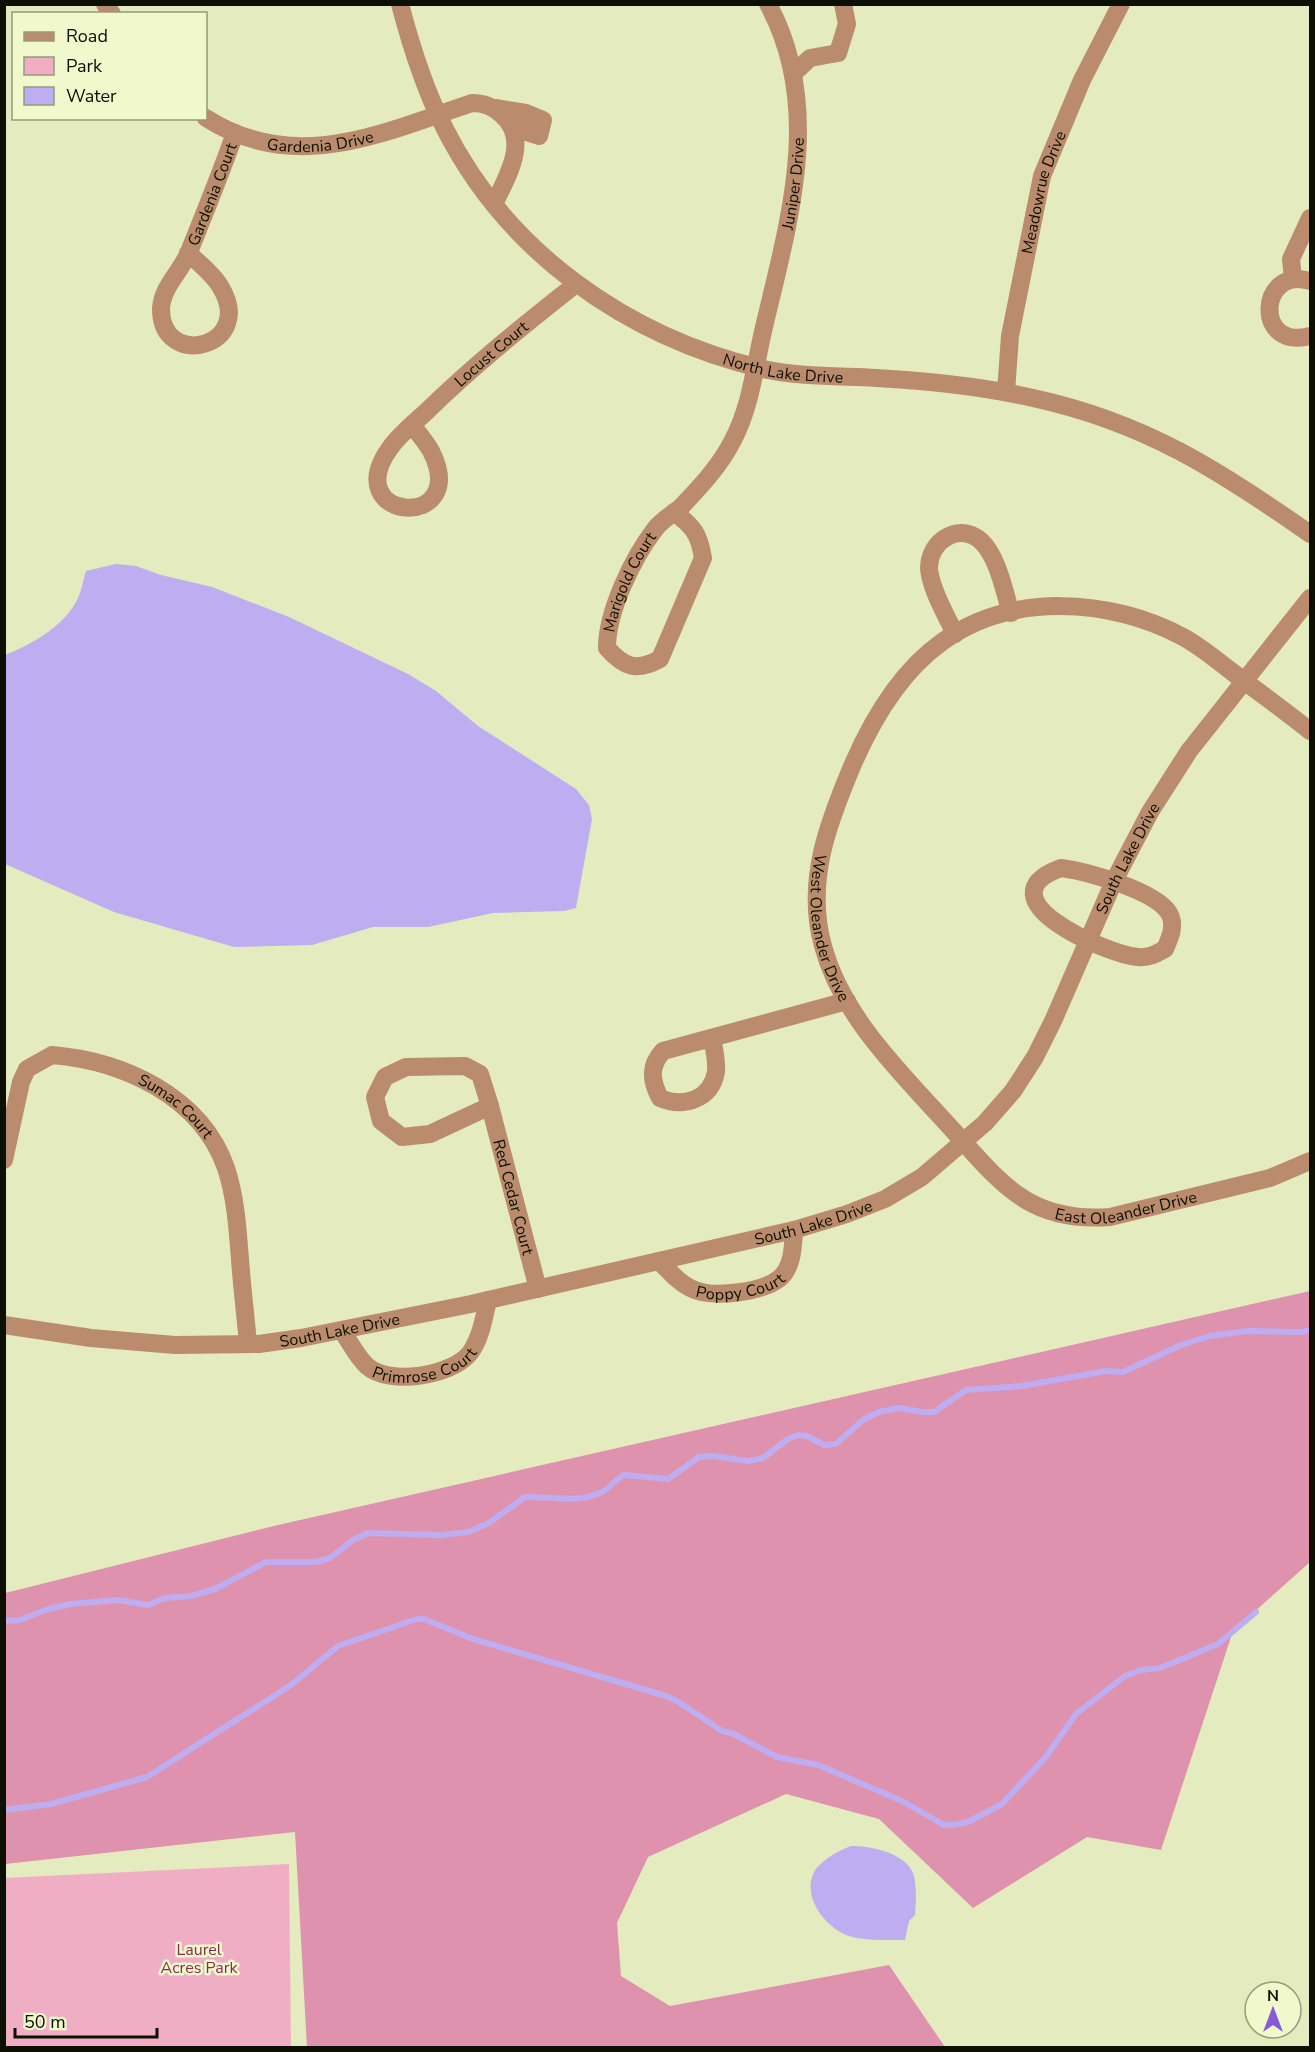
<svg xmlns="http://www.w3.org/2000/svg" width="1315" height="2052" font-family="'Nunito Sans',sans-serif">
  <rect width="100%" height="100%" fill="#e3ebbf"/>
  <path fill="#f0aec5" d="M 289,1864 L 291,2047 L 5,2047 L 5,1878 Z"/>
  <path fill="#de92ae" d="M 1310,1291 L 1310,1562 L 1233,1631 L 1161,1850 L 1087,1837 L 973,1908 L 879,1819 L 786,1794 L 648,1857 L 617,1923 L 621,1976 L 670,2006 L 889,1965 L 945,2047 L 307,2047 L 295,1832 L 5,1864 L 5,1593 L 278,1525 Z"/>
  <path fill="#bfadf1" d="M 116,564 L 136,566 L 161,575 L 212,587 L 289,617 L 408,674 L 436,691 L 478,726 L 576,789 L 589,805 L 592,819 L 576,908 L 564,911 L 493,913 L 428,927 L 373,927 L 312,945 L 234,947 L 114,912 L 5,864 L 5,655 C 31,645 66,625 78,598 C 82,589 83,580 86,571 Z
    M 851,1846 C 870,1846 904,1852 913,1873 C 917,1885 916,1903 915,1915 L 909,1921 L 905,1940 C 889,1940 865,1941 849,1936 C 825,1928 799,1894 816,1869 C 825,1858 838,1851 851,1846 Z"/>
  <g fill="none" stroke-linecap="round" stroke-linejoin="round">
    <path stroke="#bfadf1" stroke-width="6" d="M 4,1621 L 20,1620 L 48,1609 L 71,1604 L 119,1600 L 148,1605 L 165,1598 L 191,1596 L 215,1589 L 266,1562 L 316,1562 L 330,1558 L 353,1540 L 368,1533 L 442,1535 L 468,1532 L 489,1523 L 525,1497 C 551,1496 576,1504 602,1492 C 611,1488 615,1479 624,1475 L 668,1479 L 699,1457 L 713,1456 L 748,1461 L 763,1458 L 788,1439 L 798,1435 L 807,1436 L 824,1445 L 836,1444 L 863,1420 L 879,1412 L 899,1408 L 922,1412 L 934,1412 L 966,1390 L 1022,1386 L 1106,1371 L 1123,1372 L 1181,1345 L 1210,1336 L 1248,1331 L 1301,1332 L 1310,1330
      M 4,1810 L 51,1804 L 147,1777 L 291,1685 L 338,1646 L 417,1619 L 424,1619 L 473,1639 L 663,1695 L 677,1701 L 722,1731 L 732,1733 L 777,1757 L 818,1765 L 902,1801 L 944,1825 L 952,1825 L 968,1822 L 1002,1804 L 1045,1758 L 1076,1714 L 1125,1676 L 1141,1670 L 1160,1668 L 1218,1644 L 1256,1612"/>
    <g stroke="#ba8c6d" stroke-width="18">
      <path d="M 105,4 L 112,14"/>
      <path id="s1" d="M 400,4 C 411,46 424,88 444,127 C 507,253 628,337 763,369 C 799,377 839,376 876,378 C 929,381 981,386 1033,398 C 1144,422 1219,470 1310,534"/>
      <path d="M 794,73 L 810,58 L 838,53 L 847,24 L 843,4"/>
      <path d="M 495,108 L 526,113 L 543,120 L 539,136 L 513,128"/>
      <path id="s2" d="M 206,118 C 295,175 382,133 472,103 C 484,103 492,106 501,114 C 531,139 507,177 494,204"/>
      <path id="s3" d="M 188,253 C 199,263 213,274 220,286 C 258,347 161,371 161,309 C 162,286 181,272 189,252 C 205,212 221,173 235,133"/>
      <path d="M 1293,279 L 1291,259 L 1310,218"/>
      <path d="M 1310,281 C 1259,265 1253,351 1310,336"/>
      <path id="s4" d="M 1006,392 L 1010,336 L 1042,176 L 1082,80 L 1121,4"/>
      <path id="s5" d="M 412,425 C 418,433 426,442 431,451 C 472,532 337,522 390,448 C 400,434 414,423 426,412 C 473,366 524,325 576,284"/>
      <path id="s6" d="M 674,512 C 694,527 699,534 703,558 L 660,659 C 636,672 624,667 607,648 C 607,611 633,558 655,529 C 661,521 672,514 680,508 C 700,487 720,466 733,440 C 751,406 755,365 764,327 C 789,221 824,107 768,4"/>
      <path d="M 955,634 C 946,615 934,595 930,575 C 923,546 957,519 981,541 C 998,557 1004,591 1011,613"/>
      <path id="s7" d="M 1310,731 C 1284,710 1257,691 1231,671 C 1215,659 1200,646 1183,637 C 1111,598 1010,592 942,642 C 900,672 873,718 853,764 C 828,823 805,882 823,946 C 842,1017 902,1074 950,1127 C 1001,1183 1028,1223 1110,1217 L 1270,1178 L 1310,1161"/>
      <path d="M 1061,868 C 1086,871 1156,891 1169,913 C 1176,925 1170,938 1165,949 C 1156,954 1149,958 1138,957 C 1105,954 979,898 1061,868 Z"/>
      <path d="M 712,1038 C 714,1048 717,1061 716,1072 C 711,1100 683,1108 660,1098 C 651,1081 649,1066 663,1051 L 847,1001"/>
      <path d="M 465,1066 L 480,1074 L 490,1106 L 430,1134 L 402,1137 L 381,1121 L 375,1097 L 385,1077 L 406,1067 Z"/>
      <path id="s8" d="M 490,1106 L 538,1289"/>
      <path id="s9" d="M 4,1160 L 21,1082 L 27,1069 L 52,1055 C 123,1061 201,1096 226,1168 C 237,1201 238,1237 241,1272 C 243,1296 246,1320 248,1344"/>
      <path id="s10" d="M 659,1261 C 670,1272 681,1285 695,1290 C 715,1298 763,1292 780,1278 C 793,1267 793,1245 794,1230"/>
      <path id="s11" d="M 4,1325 L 91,1338 L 175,1345 L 259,1344 L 301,1338 L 471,1304 L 794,1230 L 847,1214 L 885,1199 L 922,1177 L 985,1123 L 1013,1091 L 1035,1057 L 1053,1021 L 1114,881 L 1150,812 L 1189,751 L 1310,598"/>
      <path id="s12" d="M 342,1331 C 350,1342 357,1357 367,1366 C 389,1386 452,1376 470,1353 C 481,1338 484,1317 488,1300"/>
    </g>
  </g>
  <g text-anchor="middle" stroke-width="5" stroke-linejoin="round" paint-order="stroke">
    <g font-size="16" fill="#0d0f02" stroke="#f0f8cc">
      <text dy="6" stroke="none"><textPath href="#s2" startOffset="120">Gardenia Drive</textPath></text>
      <text dy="6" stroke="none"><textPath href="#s6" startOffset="740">Juniper Drive</textPath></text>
      <text dy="6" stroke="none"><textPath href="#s4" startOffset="204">Meadowrue Drive</textPath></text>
      <text dy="6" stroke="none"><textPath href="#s3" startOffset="309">Gardenia Court</textPath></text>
      <text dy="6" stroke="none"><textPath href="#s5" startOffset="328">Locust Court</textPath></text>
      <text dy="6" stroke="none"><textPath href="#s1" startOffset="564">North Lake Drive</textPath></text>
      <text dy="6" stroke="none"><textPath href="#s6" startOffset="297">Marigold Court</textPath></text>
      <text dy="6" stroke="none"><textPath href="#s11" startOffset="1328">South Lake Drive</textPath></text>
      <text dy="6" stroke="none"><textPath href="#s7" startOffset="736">West Oleander Drive</textPath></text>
      <text dy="6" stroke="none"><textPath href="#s9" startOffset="260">Sumac Court</textPath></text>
      <text dy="6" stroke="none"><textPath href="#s8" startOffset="94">Red Cedar Court</textPath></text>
      <text dy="6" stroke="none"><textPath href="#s7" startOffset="1186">East Oleander Drive</textPath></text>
      <text dy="6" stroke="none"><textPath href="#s11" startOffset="824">South Lake Drive</textPath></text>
      <text dy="6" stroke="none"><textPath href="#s10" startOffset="93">Poppy Court</textPath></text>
      <text dy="6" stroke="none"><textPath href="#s11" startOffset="338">South Lake Drive</textPath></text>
      <text dy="6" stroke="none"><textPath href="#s12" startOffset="105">Primrose Court</textPath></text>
    </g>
    <g font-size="16" fill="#842c53" stroke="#f0f8cc">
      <text x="199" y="1955">Laurel<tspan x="199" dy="18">Acres Park</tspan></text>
    </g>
  </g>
  <rect width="1315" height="2052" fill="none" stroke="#0d0f02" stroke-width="12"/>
  <rect x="12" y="12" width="195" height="108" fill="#f0f8cc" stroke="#959b7b" stroke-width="1.5"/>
  <rect x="24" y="32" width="30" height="9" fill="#ba8c6d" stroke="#959b7b" stroke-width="1.5"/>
  <text x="66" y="42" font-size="18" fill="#0d0f02">Road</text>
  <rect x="24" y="57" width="30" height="18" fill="#f0aec5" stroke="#959b7b" stroke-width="1.5"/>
  <text x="66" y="72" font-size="18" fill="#0d0f02">Park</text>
  <rect x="24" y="87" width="30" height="18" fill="#bfadf1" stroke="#959b7b" stroke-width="1.5"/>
  <text x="66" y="102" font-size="18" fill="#0d0f02">Water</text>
  <g transform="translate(1273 2010)"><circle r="28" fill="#f0f8cc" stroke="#959b7b" stroke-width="1.5"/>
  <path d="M0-4.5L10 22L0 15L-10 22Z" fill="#865cd6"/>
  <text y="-9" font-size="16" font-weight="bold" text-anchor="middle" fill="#0d0f02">N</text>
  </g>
  <path d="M15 2028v9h142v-9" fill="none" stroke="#0d0f02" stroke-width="3"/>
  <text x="24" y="2028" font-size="18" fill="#0d0f02" stroke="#f0f8cc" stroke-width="4.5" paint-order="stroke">50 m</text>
</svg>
